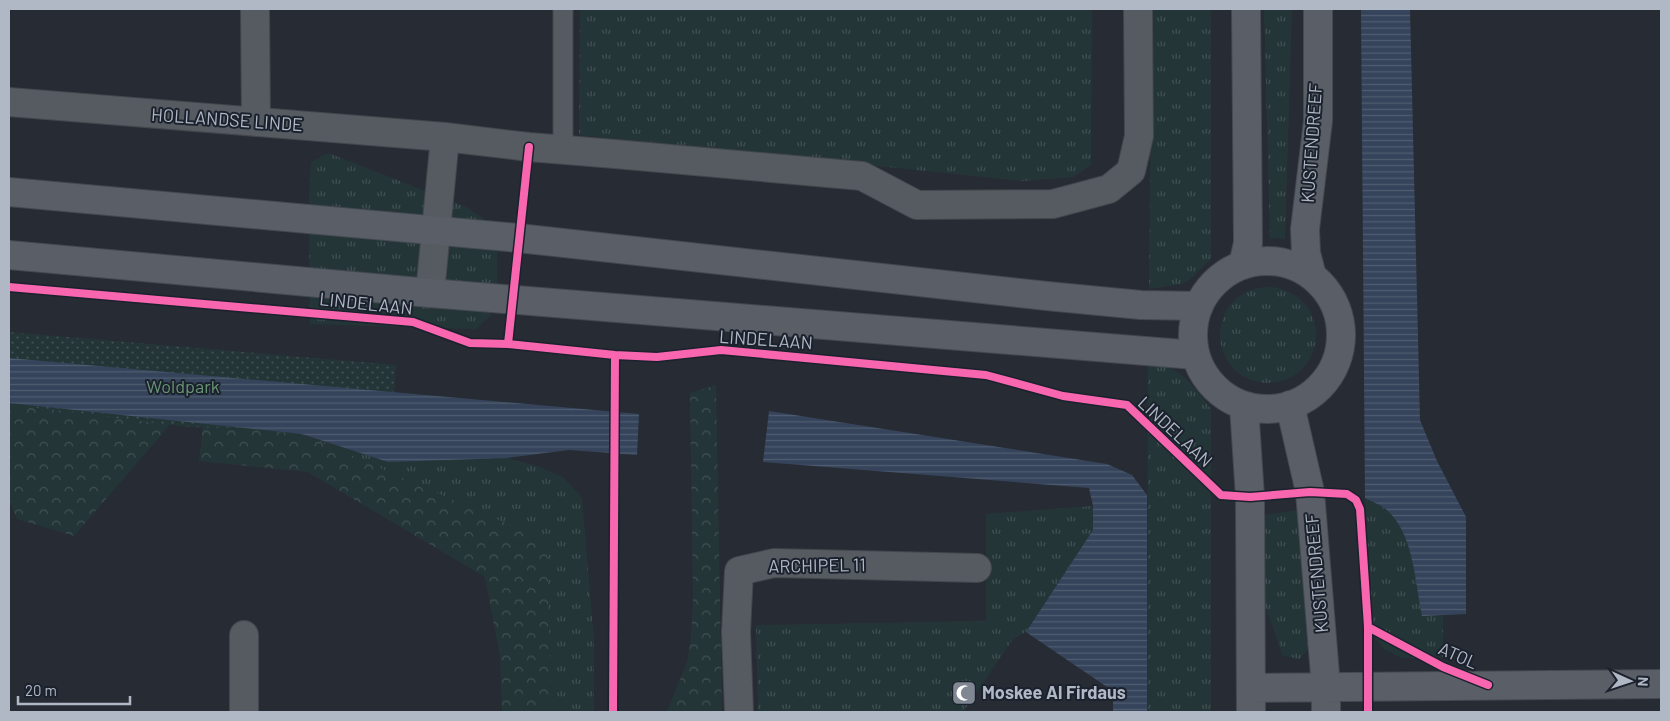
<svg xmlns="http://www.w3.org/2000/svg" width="1670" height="721" font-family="Barlow,sans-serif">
  <defs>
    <pattern id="grass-tufts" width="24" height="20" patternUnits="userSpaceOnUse" patternTransform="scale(1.25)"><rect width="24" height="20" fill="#243538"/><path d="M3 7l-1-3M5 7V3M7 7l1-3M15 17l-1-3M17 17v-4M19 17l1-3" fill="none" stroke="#415053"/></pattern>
    <pattern id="forest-crowns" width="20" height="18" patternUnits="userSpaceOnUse" patternTransform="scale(1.25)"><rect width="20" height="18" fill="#243538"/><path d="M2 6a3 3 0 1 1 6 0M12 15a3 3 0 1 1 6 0" fill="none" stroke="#415053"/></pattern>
    <pattern id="park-dots" width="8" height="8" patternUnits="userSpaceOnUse" patternTransform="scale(1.25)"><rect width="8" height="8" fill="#243538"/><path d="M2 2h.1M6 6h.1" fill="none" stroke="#415053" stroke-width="1.8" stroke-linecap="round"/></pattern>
    <pattern id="water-rules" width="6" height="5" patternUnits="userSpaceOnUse" patternTransform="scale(1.25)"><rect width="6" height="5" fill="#35445b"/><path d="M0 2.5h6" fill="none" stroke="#505d71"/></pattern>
  </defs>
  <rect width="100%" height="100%" fill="#272b33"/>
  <path fill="url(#grass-tufts)" d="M 580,9 L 1092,9 L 1091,165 L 1073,177 L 1023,181 L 579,135 Z
    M 1152,9 L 1211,9 L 1211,259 L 1189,280 L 1181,284 L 1149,289 Z
    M 1264,9 L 1292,9 L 1285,239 L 1270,238 Z
    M 326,154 L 331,154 L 466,207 L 490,223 L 497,243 L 497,291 L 490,316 L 476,329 L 310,324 L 309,201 L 311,162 Z
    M1220 335a48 48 0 1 1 96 0a48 48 0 1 1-96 0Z
    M 1148,360 C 1183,368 1190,383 1211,409 L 1211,712 L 1147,712 Z
    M 302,434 L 388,462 L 507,458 L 537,466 L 563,477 L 582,498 L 594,641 L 594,712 L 551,712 L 546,541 Z
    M 1365,498 C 1372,502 1382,505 1388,511 C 1414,536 1415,581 1422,615 L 1443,616 L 1443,657 L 1402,658 L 1385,650 L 1373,635 L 1371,614 Z
    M 1093,506 L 1093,530 L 1026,632 L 1013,639 L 963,712 L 758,712 L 756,625 L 986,621 L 986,514 Z
    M 1299,510 L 1312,643 L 1300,659 L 1283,656 L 1264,603 L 1264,515 Z"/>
  <path fill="url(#forest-crowns)" d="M 716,385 L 722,712 L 667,712 L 687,662 L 691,637 L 693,601 L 690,393 Z
    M 9,403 L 173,421 L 74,536 L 17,519 L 9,500 Z
    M 203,424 L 302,434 L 547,541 L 551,712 L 502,712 L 500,656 L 485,577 L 308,472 L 199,461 Z"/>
  <path fill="url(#park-dots)" d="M 9,332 L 396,365 L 392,431 L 186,427 L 9,404 Z"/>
  <path fill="url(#water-rules)" d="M 1361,9 L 1410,9 L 1420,420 L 1437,461 L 1466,517 L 1466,614 L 1422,616 C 1415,582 1414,536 1388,511 C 1382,505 1372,502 1365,498 Z
    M 9,358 L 639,414 L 637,455 L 569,450 L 507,458 L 388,462 L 302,434 L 9,403 Z
    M 769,411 L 1107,464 L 1132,475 L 1147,495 L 1147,712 L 1113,712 L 1113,691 L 1026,632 L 1093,530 L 1093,506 L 1089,488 L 763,462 Z"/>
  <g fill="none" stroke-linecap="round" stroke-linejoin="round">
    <defs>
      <path id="lane" d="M 563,150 L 563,9"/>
      <path id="street" d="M 255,9 L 256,122
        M 9,102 L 445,137 L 529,147 L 615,154 L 862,176 L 917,205 L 1053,204 L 1109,189 L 1131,171 L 1139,136 L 1138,9
        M 430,293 L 445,137
        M 244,635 L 244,712
        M 739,712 L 736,632 L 739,571 L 774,563 L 977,568"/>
      <path id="secondary" d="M 9,192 L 518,238 L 1047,296 L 1141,305 L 1199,306
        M 9,255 L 430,293 L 1195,355
        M1193 335a74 74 0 1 1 148 0a74 74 0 1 1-148 0Z
        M 1243,265 L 1248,243 L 1246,9
        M 1312,276 L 1306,253 L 1305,229 L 1318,121 L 1318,9
        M 1290,405 L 1310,492 L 1326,687 L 1326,712
        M 1244,406 L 1250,497 L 1251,712
        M 1251,688 L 1661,684"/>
    </defs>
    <use href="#lane" stroke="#43464c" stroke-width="21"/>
    <use href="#street" stroke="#43464c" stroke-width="30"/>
    <use href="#secondary" stroke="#444850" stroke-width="30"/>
    <use href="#lane" stroke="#565a61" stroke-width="19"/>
    <use href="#street" stroke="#565a61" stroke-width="28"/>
    <use href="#secondary" stroke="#5a5e66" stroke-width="28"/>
    <defs>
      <path id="cycleway" d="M 9,287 L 413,322 L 470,343 L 508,344 L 615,355 L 657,357 L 721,350 L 986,375 L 1063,396 L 1127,405 L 1221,495 L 1250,497 L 1310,492 L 1347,494 L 1356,500 L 1360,509 L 1368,627 L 1368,712
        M 508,344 L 529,147
        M 1368,627 L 1443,667 L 1488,685
        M 613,712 L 615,355"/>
    </defs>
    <use href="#cycleway" stroke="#1b222d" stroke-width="11"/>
    <use href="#cycleway" stroke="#f766af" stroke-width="8"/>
  </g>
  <defs>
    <symbol id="mosque-square" viewBox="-11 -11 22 22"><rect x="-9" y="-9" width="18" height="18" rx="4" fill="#808692" stroke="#1b222d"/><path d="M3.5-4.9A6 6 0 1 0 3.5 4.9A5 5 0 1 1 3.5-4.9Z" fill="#fff"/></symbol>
  </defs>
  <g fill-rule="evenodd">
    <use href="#mosque-square" x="950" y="679" width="28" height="28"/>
  </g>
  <g text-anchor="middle" stroke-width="4" stroke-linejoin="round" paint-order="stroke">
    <g font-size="18" fill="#b0b7c5" stroke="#1b222d">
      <text transform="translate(227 120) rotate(4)" y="6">HOLLANDSE LINDE</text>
      <text transform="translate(1312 143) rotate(-86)" y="6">KUSTENDREEF</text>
      <text transform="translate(366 304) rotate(6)" y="6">LINDELAAN</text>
      <text transform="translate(766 340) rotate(4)" y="6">LINDELAAN</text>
      <text transform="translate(1175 432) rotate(43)" y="6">LINDELAAN</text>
      <text transform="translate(817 566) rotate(-1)" y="6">ARCHIPEL 11</text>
      <text transform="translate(1317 573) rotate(-95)" y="6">KUSTENDREEF</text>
      <text transform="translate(1458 656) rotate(24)" y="6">ATOL</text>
    </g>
    <g font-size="18" fill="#689474" stroke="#1b222d">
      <text x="183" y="393">Woldpark</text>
    </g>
    <g font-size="18" font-weight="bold" fill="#b0b7c5" stroke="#1b222d" text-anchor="start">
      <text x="982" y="699">Moskee Al Firdaus</text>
    </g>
  </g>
  <rect width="1670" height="721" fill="none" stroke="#b0b7c5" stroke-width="20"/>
  <g transform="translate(1630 681) rotate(93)" stroke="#1b222d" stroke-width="4" paint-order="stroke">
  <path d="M0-4L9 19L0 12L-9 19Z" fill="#b0b7c5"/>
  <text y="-8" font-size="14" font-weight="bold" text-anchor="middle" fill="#b0b7c5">N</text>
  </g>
  <path d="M18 696v8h112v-8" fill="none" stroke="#b0b7c5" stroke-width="2.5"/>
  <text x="25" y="696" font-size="15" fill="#b0b7c5" stroke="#1b222d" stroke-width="4" paint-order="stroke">20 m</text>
</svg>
